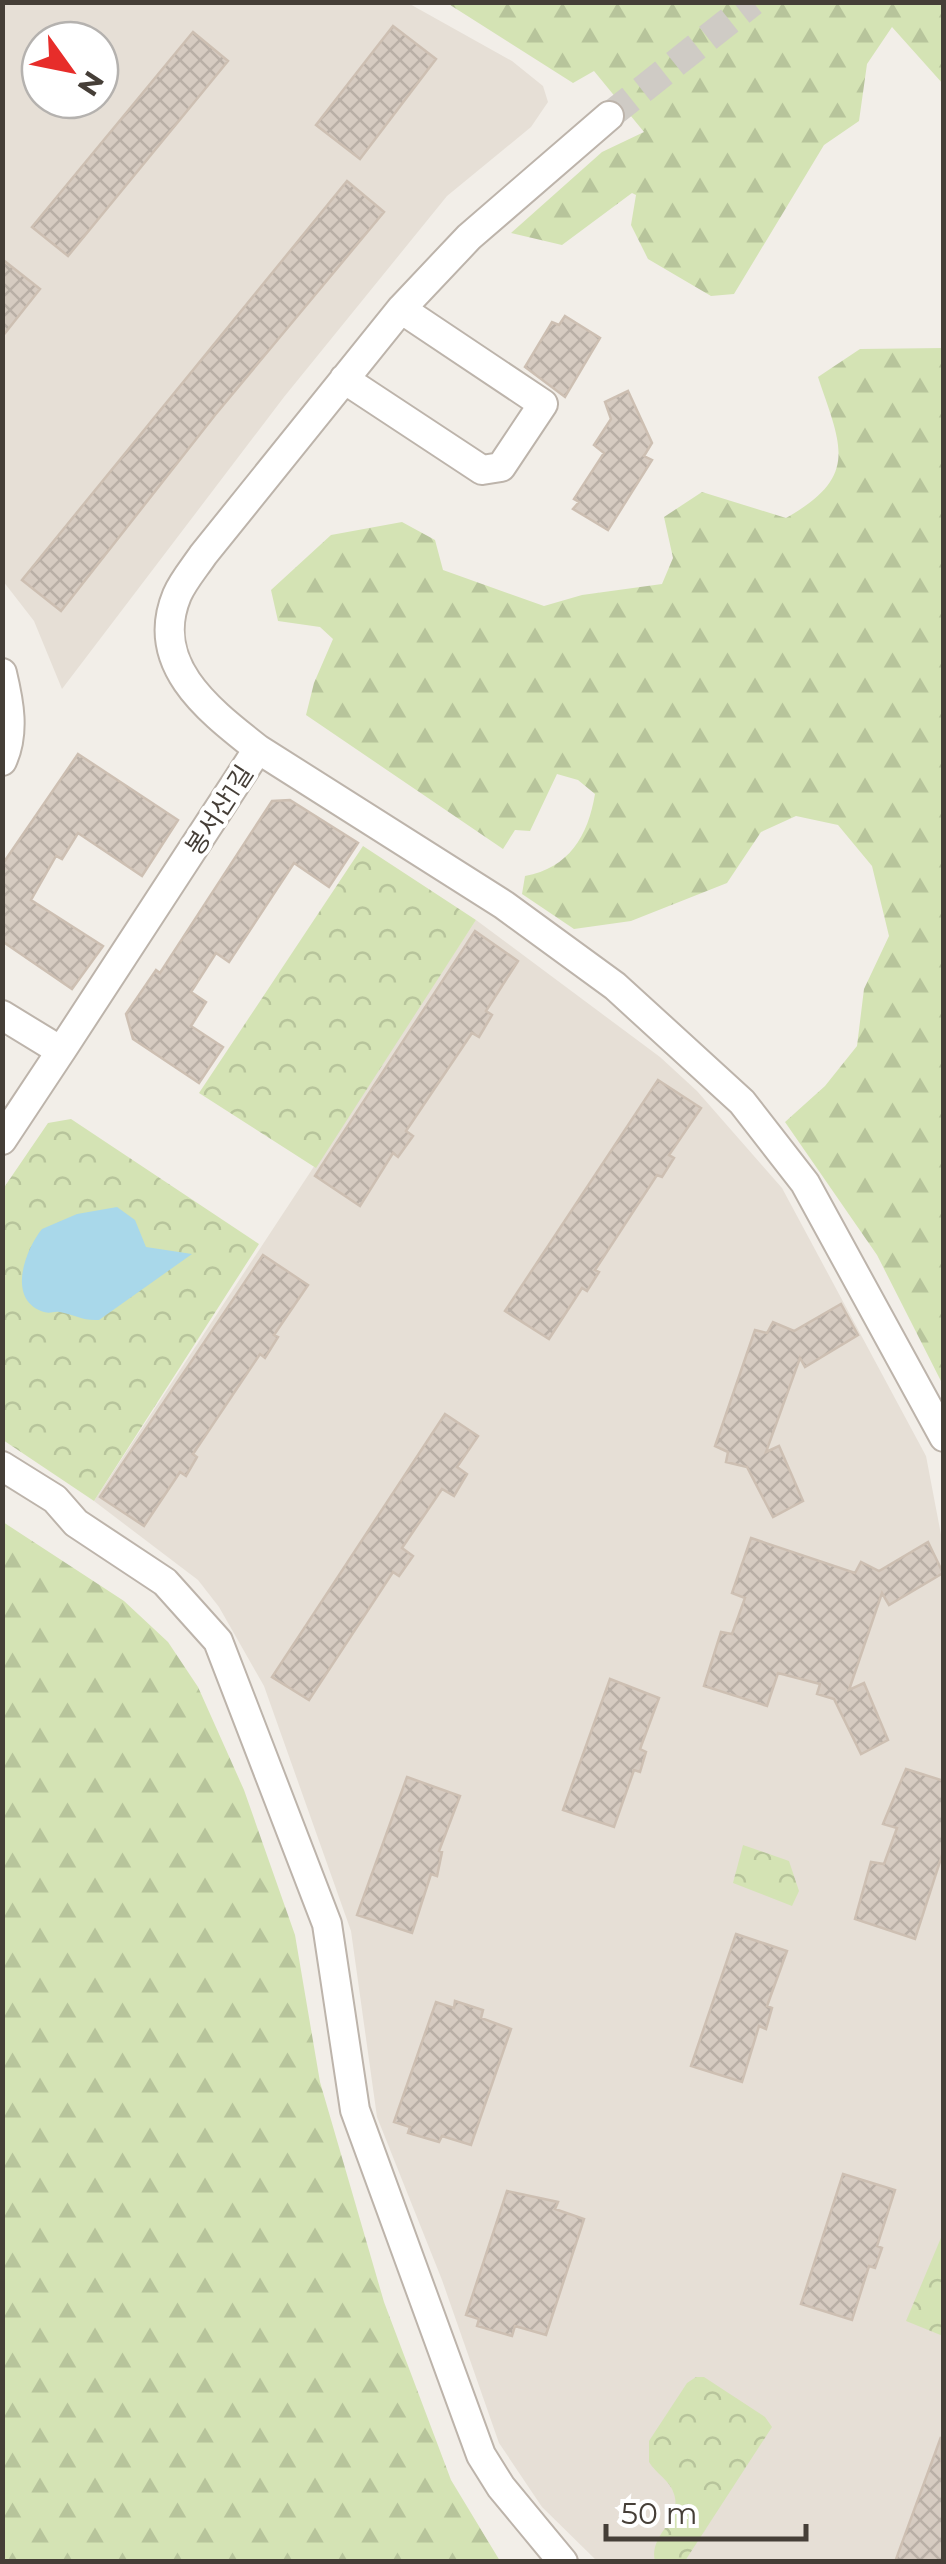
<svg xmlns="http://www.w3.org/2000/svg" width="946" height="2564" font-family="Montserrat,'Noto Sans KR',sans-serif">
  <defs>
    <pattern id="forest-firs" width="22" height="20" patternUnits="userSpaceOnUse" patternTransform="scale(2.5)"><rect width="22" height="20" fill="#d4e3b4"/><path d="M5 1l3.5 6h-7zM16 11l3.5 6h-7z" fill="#b7c49b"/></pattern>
    <pattern id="park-crowns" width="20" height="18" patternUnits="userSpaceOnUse" patternTransform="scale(2.5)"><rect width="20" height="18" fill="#d4e3b4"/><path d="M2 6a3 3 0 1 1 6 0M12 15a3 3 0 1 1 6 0" fill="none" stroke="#b7c49b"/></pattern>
    <pattern id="building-cross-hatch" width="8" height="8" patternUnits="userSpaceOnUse" patternTransform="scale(2.5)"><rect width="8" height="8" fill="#d6cbc1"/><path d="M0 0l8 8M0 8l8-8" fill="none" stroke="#b9afa6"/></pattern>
  </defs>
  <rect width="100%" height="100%" fill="#f2eee8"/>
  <path fill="#e6dfd6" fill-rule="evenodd" d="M 3,3 L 408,3 L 512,61 L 543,86 L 548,102 L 531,127 L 447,196 L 284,397 L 62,689 L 34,621 L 3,581 ZM 40,40 L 100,40 L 100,100 L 40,100 Z
    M 476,920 L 660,1057 L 697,1091 L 782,1188 L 926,1456 L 943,1545 L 943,2561 L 597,2561 L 542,2507 L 499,2443 L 442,2280 L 377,2117 L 351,1931 L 264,1686 L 219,1607 L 198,1580 L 94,1501 Z"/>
  <path fill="url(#forest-firs)" d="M 447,3 L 943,3 L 943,84 L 892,27 L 867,64 L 859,121 L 824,145 L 734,294 L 711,296 L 648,259 L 631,225 L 636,195 L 632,193 L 562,245 L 511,233 L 602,152 L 644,132 L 594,71 L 573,83 Z
    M 943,348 L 944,349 L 943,1385 L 877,1255 L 785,1122 L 825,1086 L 857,1046 L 864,989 L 889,936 L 872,866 L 838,825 L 796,816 L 761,832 L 727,883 L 631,921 L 574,929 L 522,894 L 525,876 C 569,868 588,836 595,794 L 578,780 L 557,774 L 530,831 L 515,830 L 503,849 L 306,715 L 314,683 L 333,639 L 320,627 L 278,621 L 271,590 L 331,535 L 402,522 L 435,540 L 443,570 L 544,606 L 582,595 L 662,584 L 673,558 L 664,517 L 702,492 L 786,518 C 860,476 841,446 818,377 L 860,349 Z
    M 3,1522 L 124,1601 L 168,1642 L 198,1687 L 244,1790 L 295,1935 L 320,2082 L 384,2302 L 451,2480 L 500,2561 L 3,2561 Z"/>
  <path fill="url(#park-crowns)" d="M 363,846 L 476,920 L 316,1168 L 199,1093 Z
    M 71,1119 L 259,1244 L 94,1501 L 3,1440 L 3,1189 L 48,1123 Z
    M 743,1845 L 789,1861 L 799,1891 L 792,1906 L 733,1883 Z
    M 943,2233 L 943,2336 L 906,2321 Z
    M 696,2377 L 704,2377 L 765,2417 L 772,2427 L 685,2561 L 655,2561 C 648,2535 683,2521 674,2494 C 670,2480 656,2474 649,2462 L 649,2441 L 687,2383 Z"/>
  <path fill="#a9d8ea" d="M 117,1207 L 135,1220 L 146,1247 L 192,1254 L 99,1320 C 82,1321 76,1315 60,1312 C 53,1311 51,1314 44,1312 C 6,1300 25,1250 42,1229 L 77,1214 Z"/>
  <path fill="url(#building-cross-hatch)" stroke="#cdbfb2" stroke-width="2.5" d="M 393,26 L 436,59 L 360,159 L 316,125 Z
    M 193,32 L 228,61 L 68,256 L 32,227 Z
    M 347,181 L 384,212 L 215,415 L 61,611 L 22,580 Z
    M 2,259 L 40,289 L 2,337 Z
    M 565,316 L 600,338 L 565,397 L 525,367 L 552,322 L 559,325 Z
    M 628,391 L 652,443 L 644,456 L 652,460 L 608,530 L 573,509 L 579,502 L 574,499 L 604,453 L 594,445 L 611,419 L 605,402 Z
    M 78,754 L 178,820 L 142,876 L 78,833 L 62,859 L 56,856 L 31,900 L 103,946 L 72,989 L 2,941 L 2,865 Z
    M 290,800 L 358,843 L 329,887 L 294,863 L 229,962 L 216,953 L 191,992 L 206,1002 L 191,1026 L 223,1047 L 199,1083 L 133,1039 L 126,1014 L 156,970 L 160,973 L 272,801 Z
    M 475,931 L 518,961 L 486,1011 L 492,1015 L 479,1037 L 472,1033 L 406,1131 L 413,1136 L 398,1157 L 393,1153 L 360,1206 L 315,1176 Z
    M 658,1080 L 701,1108 L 669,1155 L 674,1158 L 662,1177 L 657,1175 L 595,1270 L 599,1272 L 587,1291 L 582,1288 L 549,1339 L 505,1311 Z
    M 263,1255 L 308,1285 L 274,1335 L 278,1337 L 265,1358 L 260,1354 L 193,1454 L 197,1457 L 186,1476 L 180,1472 L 144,1526 L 100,1497 Z
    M 841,1304 L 858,1335 L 805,1367 L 800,1358 L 766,1452 L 779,1446 L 803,1501 L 773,1517 L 747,1467 L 726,1462 L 728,1452 L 715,1446 L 755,1330 L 767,1333 L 773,1322 L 794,1331 Z
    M 445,1414 L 478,1436 L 457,1467 L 467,1474 L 454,1496 L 442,1489 L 402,1548 L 413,1556 L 399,1576 L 393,1572 L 309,1700 L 272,1677 Z
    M 751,1538 L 855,1573 L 861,1562 L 879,1571 L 928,1542 L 943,1573 L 889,1605 L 882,1593 L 849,1690 L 864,1683 L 888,1740 L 861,1754 L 834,1699 L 817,1694 L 820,1684 L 778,1673 L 767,1706 L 704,1686 L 721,1632 L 732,1634 L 745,1598 L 732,1593 Z
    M 610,1679 L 659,1698 L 640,1749 L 646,1752 L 640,1772 L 634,1770 L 614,1827 L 563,1810 Z
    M 906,1769 L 944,1781 L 944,1849 L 915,1939 L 855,1919 L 871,1862 L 884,1864 L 897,1828 L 883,1824 Z
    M 407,1777 L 460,1796 L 439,1851 L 442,1852 L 437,1876 L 431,1874 L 412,1933 L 357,1915 Z
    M 736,1934 L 787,1951 L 767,2006 L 772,2008 L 766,2029 L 759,2026 L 742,2082 L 691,2066 Z
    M 455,2001 L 483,2010 L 481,2018 L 511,2029 L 471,2145 L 442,2136 L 439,2142 L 408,2133 L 410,2127 L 394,2122 L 436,2002 L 454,2008 Z
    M 843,2174 L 895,2190 L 877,2246 L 882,2248 L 875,2268 L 869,2266 L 852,2320 L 801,2304 Z
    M 507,2191 L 558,2202 L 555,2209 L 584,2219 L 546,2335 L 515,2326 L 512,2336 L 477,2326 L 479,2319 L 466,2315 Z
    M 941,2437 L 944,2562 L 895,2562 Z"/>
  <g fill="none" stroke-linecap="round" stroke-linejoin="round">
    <path stroke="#cfcbc5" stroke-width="28" stroke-dasharray="28 14" stroke-linecap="butt" d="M 609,116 L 753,2"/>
    <defs>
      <path id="minor" d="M 344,379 L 482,470 L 501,467 L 543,404 L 401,309
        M 2,673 C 9,702 15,733 2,761
        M 258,749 L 504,905 L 615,986 L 742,1102 L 805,1183 L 944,1437
        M 2,1015 L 61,1051 L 258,749 C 210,711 148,665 177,595 C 183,581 195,567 203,555 L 401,309 L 469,237 L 609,116
        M 2,1140 L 61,1051
        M 2,1466 L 55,1499 L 76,1523 L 165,1582 L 218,1641 L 327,1924 L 355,2110 L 481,2455 L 501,2487 L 563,2562"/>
    </defs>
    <use href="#minor" stroke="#bdb4ab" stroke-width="32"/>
    <use href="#minor" stroke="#fff" stroke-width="28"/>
  </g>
  <g text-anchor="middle" stroke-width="8" stroke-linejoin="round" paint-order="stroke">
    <g font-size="25" fill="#453e37" stroke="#fff">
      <text transform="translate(219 810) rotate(-57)" y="9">봉서산1길</text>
    </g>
  </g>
  <rect width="946" height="2564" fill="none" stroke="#453e37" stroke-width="10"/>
  <g transform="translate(70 70) rotate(123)"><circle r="48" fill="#ffffff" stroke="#b5b2af" stroke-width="2.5"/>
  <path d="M0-8L18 38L0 25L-18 38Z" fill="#e72d2a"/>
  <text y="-15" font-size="28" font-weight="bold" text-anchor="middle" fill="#453e37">N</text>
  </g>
  <path d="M606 2524v15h200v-15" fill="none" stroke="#453e37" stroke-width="5"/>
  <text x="621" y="2524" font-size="30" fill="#453e37" stroke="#ffffff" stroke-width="8" paint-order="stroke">50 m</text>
</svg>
